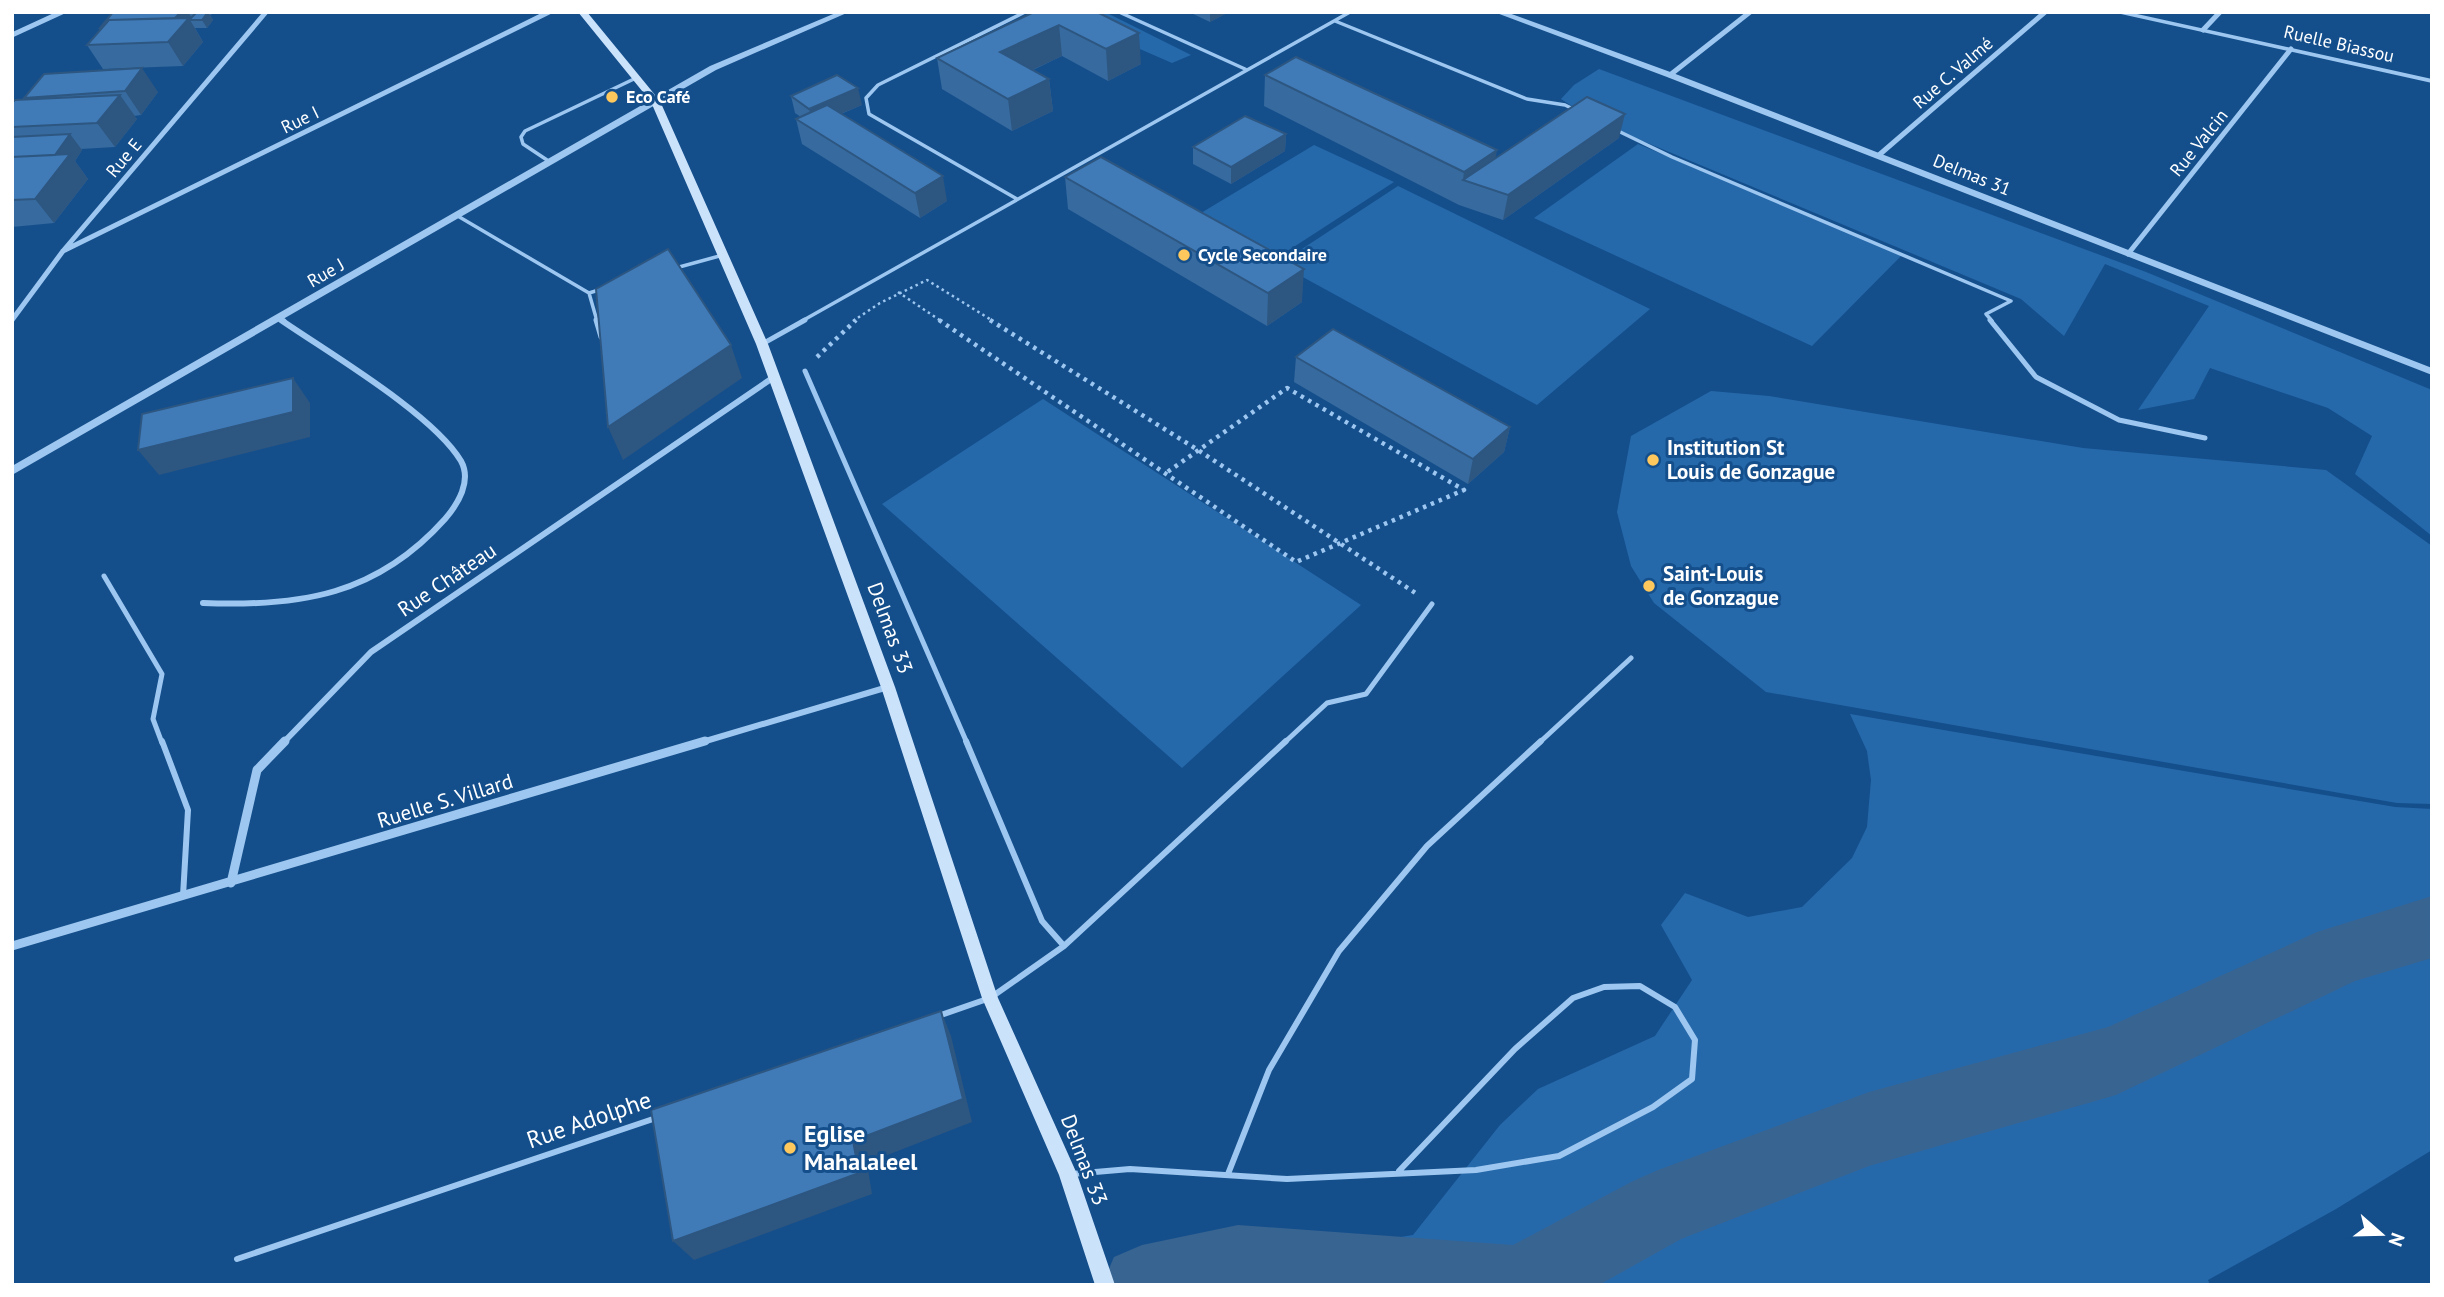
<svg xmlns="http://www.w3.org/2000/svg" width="2444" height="1297" font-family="'PT Sans',sans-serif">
  <rect width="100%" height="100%" fill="#144f8c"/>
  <path fill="#2669ab" d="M 1055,12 L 1105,12 L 1191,55 L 1172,63 Z
    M 1599,69 L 2146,272 L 2432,390 L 2432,536 L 2355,474 L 2372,436 L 2328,408 L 2210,368 L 2194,399 L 2138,410 L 2209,306 L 2105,264 L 2064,336 L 2021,299 L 1595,121 L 1561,99 L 1574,85 Z
    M 1638,144 L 1902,255 L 1812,346 L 1534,218 Z
    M 1314,145 L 1394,182 L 1272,261 L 1191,219 Z
    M 1398,186 L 1650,309 L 1537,405 L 1279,264 Z
    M 1711,391 L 1769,396 L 2083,448 L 2326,470 L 2432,546 L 2432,804 L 2397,803 L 1766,692 L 1654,603 L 1631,566 L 1617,512 L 1631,436 Z
    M 1043,399 L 1361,605 L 1182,768 L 882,504 Z
    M 1850,714 L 2395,807 L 2432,809 L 2432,1150 L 2336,1209 L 2208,1280 L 2210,1285 L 1279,1285 L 1308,1252 L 1413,1235 L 1500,1125 L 1538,1089 L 1655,1036 L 1692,980 L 1661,925 L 1685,893 L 1748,917 L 1802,907 L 1852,858 L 1867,827 L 1871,780 L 1867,751 Z"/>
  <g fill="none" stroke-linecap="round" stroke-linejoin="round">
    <path fill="#386491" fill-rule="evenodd" d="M 2432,896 L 2432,958 L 2355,981 L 2116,1095 L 1869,1166 L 1681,1239 L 1599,1285 L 1102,1285 L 1114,1257 L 1142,1245 L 1238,1225 L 1513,1245 L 1631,1182 L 1658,1170 L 1869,1092 L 2108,1027 L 2317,932 Z"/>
    <path stroke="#9dc7f0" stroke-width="2.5" stroke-dasharray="2.5 3.5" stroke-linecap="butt" d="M 898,292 L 941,321
      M 853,321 L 880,303 L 927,280 L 993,321"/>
    <path stroke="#9dc7f0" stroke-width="4.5" stroke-dasharray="3.5 5" stroke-linecap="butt" d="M 939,320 L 1296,562 L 1464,490 L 1287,388 L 1166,473
      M 990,320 L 1198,450 L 1417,594
      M 817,357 L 856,320"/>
    <path stroke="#9dc7f0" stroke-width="3.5" d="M 1119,12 L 1245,69
      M 1335,21 L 1527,99 L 1565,105 L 1577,111
      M 1614,129 L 1672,157 L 2011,301 L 1986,314 L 1992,321
      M 550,162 L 523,144 L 521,137 L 525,131 L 636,78
      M 1017,199 L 869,114 L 866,98 L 878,85 L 1025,12
      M 456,215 L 589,293 L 602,289
      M 672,269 L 723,255
      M 589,293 L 597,321
      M 802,321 L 1350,12"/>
    <path stroke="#9dc7f0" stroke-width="5" d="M 596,320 L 601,337
      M 1990,320 L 2036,377 L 2119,420 L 2205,438
      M 762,344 L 805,320
      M 805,371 L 967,743
      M 104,576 L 162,674 L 153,719 L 162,743
      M 1284,743 L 1327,703 L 1366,694 L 1432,604
      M 1539,743 L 1631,658"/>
    <path stroke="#9dc7f0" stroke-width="6" d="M 162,741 L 188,810 L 183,896
      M 966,741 L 1042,921 L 1064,946
      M 938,1016 L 990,998 L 1064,946 L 1286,741
      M 1072,1174 L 1130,1169 L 1287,1179 L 1476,1170 L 1559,1156 L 1653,1107 L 1692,1079 L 1695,1040 L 1675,1007 L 1640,986 L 1604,987 L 1573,998 L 1515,1049 L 1399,1171
      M 1228,1174 L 1269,1070 L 1339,951 L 1427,846 L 1541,741
      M 237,1259 L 659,1117"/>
    <path stroke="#9dc7f0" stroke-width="5" d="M 2203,30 L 2220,12
      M 12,35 L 62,12
      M 1670,75 L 1750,12
      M 1879,155 L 2045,12
      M 63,251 L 549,12
      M 2128,254 L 2291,49
      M 279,318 L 284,321
      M 12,320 L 63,251 L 266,12"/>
    <path stroke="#9dc7f0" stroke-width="6" d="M 203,603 C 301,607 377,595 445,519 C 458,504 472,481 461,461 C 433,414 329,353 281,320
      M 283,743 L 371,652 L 774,377
      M 699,743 L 888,687"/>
    <path stroke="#9dc7f0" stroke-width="9" d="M 231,883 L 257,770 L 285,741
      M 12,946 L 705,741"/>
    <path fill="#9dc7f0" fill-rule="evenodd" d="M 838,12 L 849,12 L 716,70 L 12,475 L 12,466 L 710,66 Z
      M 1494,12 L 1506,12 L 1673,73 L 2432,368 L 2432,375 L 1667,77 Z
      M 2112,12 L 2128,12 L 2432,79 L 2432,83 Z"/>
    <path fill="#cbe2fb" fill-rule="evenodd" d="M 578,12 L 587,12 L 660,101 L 768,344 L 895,687 L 998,998 L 1077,1174 L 1115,1285 L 1095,1285 L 1059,1175 L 982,998 L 881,687 L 756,344 L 651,102 Z"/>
  </g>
  <path fill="#376a9e" d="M 113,12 L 214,12 L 212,14 L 210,15 L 213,20 L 207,28 L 195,28 L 203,42 L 183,66 L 103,69 L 87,45 L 101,30 L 100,28 Z
    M 1034,12 L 1141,64 L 1108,81 L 1062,56 L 1033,70 L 1049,79 L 1053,111 L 1012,131 L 942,89 L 937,58 Z
    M 1189,12 L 1229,12 L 1210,22 Z
    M 44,74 L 158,92 L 141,115 L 134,116 L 137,119 L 115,147 L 81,149 L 82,150 L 75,161 L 88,179 L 54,223 L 12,227 L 12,103 L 25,99 L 24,98 Z
    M 1265,75 L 1496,158 L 1619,138 L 1503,220 L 1459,205 L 1264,106 Z
    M 791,96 L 862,105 L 841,114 L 947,201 L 920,218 L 802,144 L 796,119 L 801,117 L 795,113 Z
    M 1286,134 L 1285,151 L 1231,184 L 1193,164 L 1193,147 Z
    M 1065,177 L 1302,302 L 1267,326 L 1068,209 Z
    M 1296,357 L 1510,427 L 1504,452 L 1468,484 L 1294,382 Z"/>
  <path fill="#2d5681" d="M 181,12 L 188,12 L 193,20 L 190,20 L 203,42 L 183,66 L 168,42 L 169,25 Z
    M 208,12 L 213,20 L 207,28 L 202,20 Z
    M 1210,12 L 1229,12 L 1210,22 Z
    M 1059,25 L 1062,56 L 1004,83 L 1000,52 Z
    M 1139,33 L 1141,64 L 1108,81 L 1106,49 Z
    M 142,68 L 158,92 L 141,115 L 125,91 Z
    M 1049,79 L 1053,111 L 1012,131 L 1008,99 Z
    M 858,88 L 862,105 L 813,125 L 809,109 Z
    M 120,95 L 137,119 L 115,147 L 97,123 Z
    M 1625,114 L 1619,138 L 1503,220 L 1508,195 Z
    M 70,134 L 82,150 L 75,161 L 88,179 L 54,223 L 35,199 L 51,161 Z
    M 1286,134 L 1285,151 L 1231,184 L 1231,167 Z
    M 1497,150 L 1492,182 L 1463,180 L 1464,172 Z
    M 943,176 L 947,201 L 920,218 L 915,193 Z
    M 1304,269 L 1302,302 L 1267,326 L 1268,293 Z
    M 731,345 L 742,378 L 623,460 L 608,427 Z
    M 293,378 L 310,403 L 310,437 L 159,475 L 138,450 Z
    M 1510,427 L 1504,452 L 1468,484 L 1473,459 Z
    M 941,1011 L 951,1036 L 972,1122 L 867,1163 L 872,1194 L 694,1260 L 673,1241 L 853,1141 Z"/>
  <path fill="#407bb8" stroke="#2d5681" stroke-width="2" d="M 113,12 L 181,12 L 175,18 L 109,20 L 102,28 L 100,28 Z
    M 208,12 L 202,20 L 189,20 L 196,13 Z
    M 1034,12 L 1097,12 L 1139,33 L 1106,49 L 1059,25 L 1000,52 L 1049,79 L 1008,99 L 937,58 Z
    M 189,18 L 168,42 L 87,45 L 109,20 Z
    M 1296,57 L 1497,150 L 1464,172 L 1265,75 Z
    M 142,68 L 125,91 L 24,98 L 44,74 Z
    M 837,75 L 858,88 L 809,109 L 791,96 Z
    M 120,95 L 97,123 L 12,127 L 12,103 L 15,100 Z
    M 1587,97 L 1625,114 L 1508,195 L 1463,180 Z
    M 827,105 L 943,176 L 915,193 L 796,119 Z
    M 1245,116 L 1286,134 L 1231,167 L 1193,147 Z
    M 70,134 L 55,155 L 12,157 L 12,137 Z
    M 70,154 L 35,199 L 12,200 L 12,157 Z
    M 1101,157 L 1304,269 L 1268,293 L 1065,177 Z
    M 668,249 L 731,345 L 608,427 L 596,289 Z
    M 1333,329 L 1510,427 L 1473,459 L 1296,357 Z
    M 293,378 L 293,412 L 138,450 L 142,414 Z
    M 941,1011 L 963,1099 L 853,1141 L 859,1173 L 673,1241 L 651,1110 Z"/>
  <g fill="#ffc85c" stroke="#144f8c" stroke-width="2.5">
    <circle cx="612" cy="97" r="7"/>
    <circle cx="1184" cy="255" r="7"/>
    <circle cx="1653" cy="460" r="7"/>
    <circle cx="1649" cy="586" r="7"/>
    <circle cx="790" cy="1148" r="7"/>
  </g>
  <g text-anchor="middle" stroke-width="6" stroke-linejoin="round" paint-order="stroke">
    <g font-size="18" fill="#fff" stroke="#144f8c">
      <text transform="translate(2339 44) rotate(13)" y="6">Ruelle Biassou</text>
      <text transform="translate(1953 73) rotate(-41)" y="6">Rue C. Valmé</text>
      <text transform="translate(300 120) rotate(-26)" y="6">Rue I</text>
      <text transform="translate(2199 143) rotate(-51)" y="6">Rue Valcin</text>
      <text transform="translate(124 158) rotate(-50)" y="6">Rue E</text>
      <text transform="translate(1972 175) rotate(22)" y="6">Delmas 31</text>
      <text transform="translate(326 273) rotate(-30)" y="6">Rue J</text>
    </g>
    <g font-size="18" font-weight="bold" fill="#fff" stroke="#144f8c" text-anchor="start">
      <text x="626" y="103">Eco Café</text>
      <text x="1198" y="261">Cycle Secondaire</text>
    </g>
    <g font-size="21" font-weight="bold" fill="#fff" stroke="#144f8c" text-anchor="start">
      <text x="1667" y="455">Institution St<tspan x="1667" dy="24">Louis de Gonzague</tspan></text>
      <text x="1663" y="581">Saint-Louis<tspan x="1663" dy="24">de Gonzague</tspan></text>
    </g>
    <g font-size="21" fill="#fff" stroke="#144f8c">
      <text transform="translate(447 580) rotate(-34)" y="7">Rue Château</text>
      <text transform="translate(890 628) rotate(70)" y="7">Delmas 33</text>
      <text transform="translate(445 801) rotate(-17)" y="7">Ruelle S. Villard</text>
      <text transform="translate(1084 1160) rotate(69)" y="7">Delmas 33</text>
    </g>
    <g font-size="24" fill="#fff" stroke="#144f8c">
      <text transform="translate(589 1120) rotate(-19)" y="8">Rue Adolphe</text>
    </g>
    <g font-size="24" font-weight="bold" fill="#fff" stroke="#144f8c" text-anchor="start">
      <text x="804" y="1142">Eglise<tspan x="804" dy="28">Mahalaleel</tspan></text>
    </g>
  </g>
  <rect width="2444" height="1297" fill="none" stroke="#ffffff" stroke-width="28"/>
  <g transform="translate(2381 1234) rotate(110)" stroke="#144f8c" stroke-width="5" paint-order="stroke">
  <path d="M0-5L12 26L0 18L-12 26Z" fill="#ffffff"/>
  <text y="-10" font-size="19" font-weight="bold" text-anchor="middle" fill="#ffffff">N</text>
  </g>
</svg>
